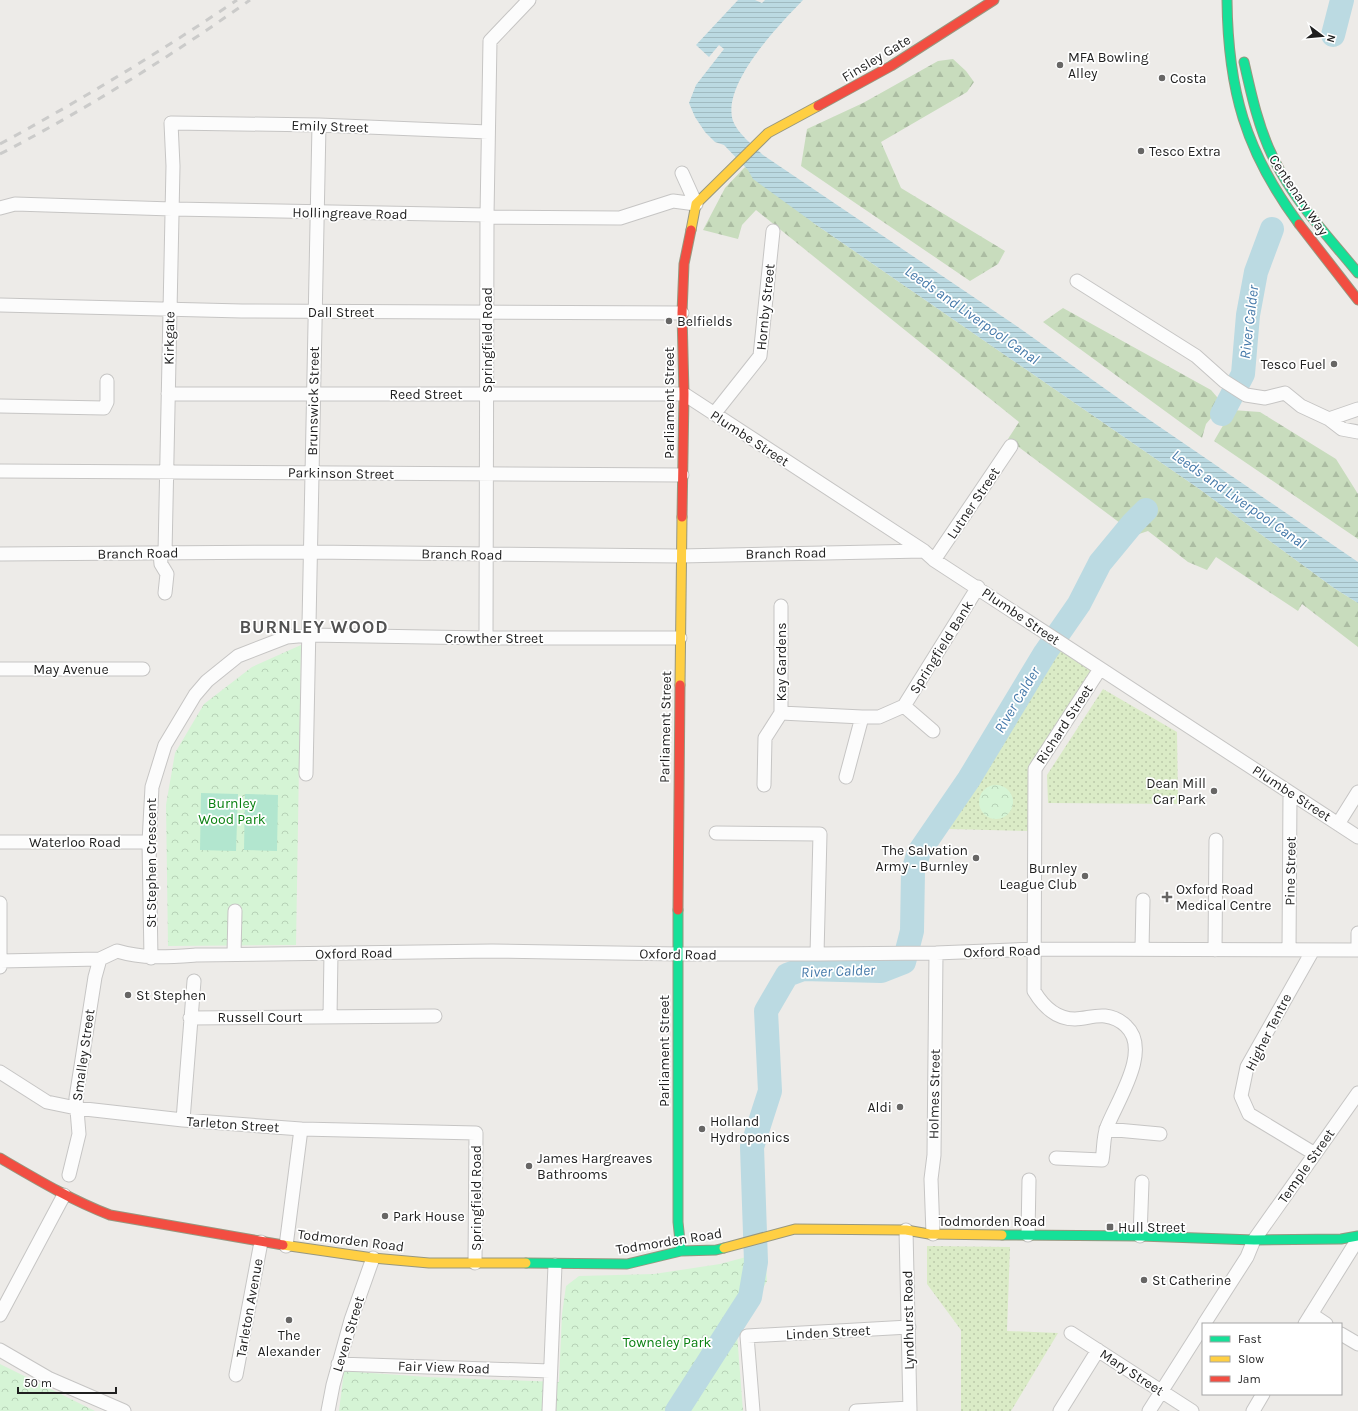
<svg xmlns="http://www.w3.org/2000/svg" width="1358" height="1411" font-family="Karla,sans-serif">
  <defs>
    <pattern id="grass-dots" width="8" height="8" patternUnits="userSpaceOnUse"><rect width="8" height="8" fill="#daebc6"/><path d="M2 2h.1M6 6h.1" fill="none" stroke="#bbc9aa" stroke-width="1.8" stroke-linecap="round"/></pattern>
    <pattern id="forest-firs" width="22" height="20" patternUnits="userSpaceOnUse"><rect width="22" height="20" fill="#c8dcbd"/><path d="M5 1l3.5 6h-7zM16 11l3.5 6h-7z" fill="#abbca2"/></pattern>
    <pattern id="park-crowns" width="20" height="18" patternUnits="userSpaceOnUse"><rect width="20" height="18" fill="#d5f4d5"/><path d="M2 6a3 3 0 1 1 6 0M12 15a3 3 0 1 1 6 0" fill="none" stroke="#b6d1b6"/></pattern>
    <pattern id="water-rules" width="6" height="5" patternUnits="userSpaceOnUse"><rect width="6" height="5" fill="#bbdae2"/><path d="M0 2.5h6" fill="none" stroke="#a0bbc1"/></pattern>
  </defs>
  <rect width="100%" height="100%" fill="#edebe8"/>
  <path fill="url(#grass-dots)" d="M 1060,646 L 1096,670 L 1032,769 L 1031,831 L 949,829 Z
    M 1103,689 L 1177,732 L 1178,804 L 1048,803 L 1047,775 Z
    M 927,1246 L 1010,1247 L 1007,1331 L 1058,1333 L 1011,1411 L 961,1411 L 961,1330 L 927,1284 Z"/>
  <path fill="url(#forest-firs)" d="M 953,59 L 966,71 L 974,82 L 967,92 L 881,142 L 901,188 L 1005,251 L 998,264 L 970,281 L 801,166 L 807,129 L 863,103 L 938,61 Z
    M 745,167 L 815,224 L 1198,488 L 1334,588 L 1358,603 L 1358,647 L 1302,604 L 1298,611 L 1216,557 L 1207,570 L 1188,562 L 1148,531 L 1136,535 L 1008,439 L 1019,422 L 756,210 L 742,225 L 738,239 L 703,230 L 725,188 Z
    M 1063,308 L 1211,390 L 1223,404 L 1206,424 L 1202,438 L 1043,322 Z
    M 1232,410 L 1260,412 L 1336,459 L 1358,494 L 1358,539 L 1214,441 Z"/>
  <path fill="url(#park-crowns)" d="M 301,645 L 296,945 L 168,946 L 166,805 L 175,753 L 204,704 L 252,667 Z
    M979 802a17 17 0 1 1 34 0a17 17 0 1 1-34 0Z
    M 765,1252 L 767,1281 L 737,1334 L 743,1411 L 339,1411 L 344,1371 L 427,1377 L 559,1382 L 562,1314 L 566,1286 L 579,1276 L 654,1274 L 720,1264 Z
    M 0,1364 L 95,1411 L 0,1411 Z"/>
  <path fill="#b2e6cf" d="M 201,793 L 238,794 L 236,851 L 200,850 Z
    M 245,794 L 278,795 L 277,851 L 244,850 Z"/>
  <path fill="url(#water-rules)" d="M 738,0 L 755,0 L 762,3 L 765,0 L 803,0 C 780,24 721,84 733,121 C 738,134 753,145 763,155 L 1018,327 L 1135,410 L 1358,562 L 1358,603 L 1334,588 L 1198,488 L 815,224 L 753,179 L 748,170 L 724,145 L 715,142 L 705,132 L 695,117 L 689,103 L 696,85 L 724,49 L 719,45 L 709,57 L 696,45 Z"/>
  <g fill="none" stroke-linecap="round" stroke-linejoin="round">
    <path stroke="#bbdae2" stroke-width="24" d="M 1333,35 L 1342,0
      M 1222,414 L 1243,374 L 1248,315 L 1256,272 L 1272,229
      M 677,1411 L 750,1297 L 756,1262 L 752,1147 L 770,1091 L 766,1011 L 787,975 L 803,969 L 881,971 L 904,962 L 912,931 L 913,871 L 919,852 L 969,779 L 1045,653 L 1079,604 L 1100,563 L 1133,523 L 1146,510"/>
    <defs>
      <path id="street" d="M 682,173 L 696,204
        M 0,208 L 15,204 L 172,209 L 487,215 L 488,217 L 620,218 L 673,201 L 696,204
        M 1077,281 L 1196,356 L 1224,381 L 1246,395 L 1265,398 L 1285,393 L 1301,406 L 1329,419 L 1342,429 L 1358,432
        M 0,305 L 242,311 L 682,313
        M 168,394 L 684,394 L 924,551 L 934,560 L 1358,837
        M 0,406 L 104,408 L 107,402 L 107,381
        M 714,414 L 760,356 L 773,231
        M 1329,419 L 1358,409
        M 0,471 L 682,475
        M 160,553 L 161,564 L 167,574 L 165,593
        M 165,553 L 173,166 L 171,123 L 319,125 L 488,132
        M 0,554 L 310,552 L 680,556 L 924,551
        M 934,560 L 1011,446
        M 486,638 L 487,215 L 490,41 L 529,0
        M 0,669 L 143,669
        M 904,706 L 933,731
        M 781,713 L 862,717
        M 306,774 L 319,125
        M 846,777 L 862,717 L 879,717 L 904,706 L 978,587
        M 764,785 L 765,738 L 781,713 L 781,606
        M 1338,824 L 1358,792
        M 716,833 L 820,834 L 817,954
        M 0,842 L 149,842
        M 0,903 L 0,967
        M 1142,949 L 1143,900
        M 1215,950 L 1216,840
        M 1289,950 L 1290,793
        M 1313,950 L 1247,1067 L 1241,1096 L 1249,1114 L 1315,1154
        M 1358,950 L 1358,933
        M 234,954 L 235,911
        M 151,958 L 149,842 L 152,787 L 165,745 L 195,695 L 207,681 L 238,656 L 287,637 L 309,635 L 486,638 L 680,638
        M 0,961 L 100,959 L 117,951 C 144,959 168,957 196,955 L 492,951 L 678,954 L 817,954 L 936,953 L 1034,949 L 1358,950
        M 330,1017 L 331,953
        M 190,1018 L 435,1016
        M 0,1072 L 47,1102 L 76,1108 L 183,1120 L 301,1129 L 476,1133 L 475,1263
        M 183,1120 L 194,981
        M 1106,1129 L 1160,1134
        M 1056,1158 L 1102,1160 C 1104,1150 1103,1137 1107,1127 C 1117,1101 1152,1050 1126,1026 C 1121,1021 1113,1017 1105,1016 C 1094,1015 1085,1019 1075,1019 C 1056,1019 1043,1006 1034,991 L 1035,769 L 1100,669
        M 69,1175 L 79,1134 L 76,1098 L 95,977 L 100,959
        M 906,1230 L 910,1411
        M 933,1234 L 931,1179 L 934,1155 L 936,953
        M 1028,1235 L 1029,1180
        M 1140,1236 L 1142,1182
        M 286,1246 L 301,1129
        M 1311,1314 L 1326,1324
        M 0,1315 L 64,1195
        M 1204,1324 L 1247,1257 L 1254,1240 L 1358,1093
        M 1305,1324 L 1358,1239
        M 1071,1333 L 1192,1411
        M 1341,1334 L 1358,1344
        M 0,1350 L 50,1379 L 124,1411
        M 338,1364 L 550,1371
        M 236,1375 L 261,1242
        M 328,1411 L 333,1385 L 351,1320 L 373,1258
        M 549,1411 L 555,1265
        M 753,1411 L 747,1336 L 909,1327
        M 856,1411 L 910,1408
        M 1060,1411 L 1098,1350
        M 1149,1411 L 1203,1326
        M 1253,1411 L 1263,1394"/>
      <path id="fast" d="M 1227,0 C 1228,90 1245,151 1299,224
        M 1244,62 C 1251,93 1258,126 1272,155 C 1292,199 1328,236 1358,273
        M 678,910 L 678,1222 L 681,1251
        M 1002,1235 L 1140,1236 L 1254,1240 L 1341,1239 L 1358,1236
        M 526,1263 L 627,1264 L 681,1251 L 716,1250 L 724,1248"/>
      <path id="slow" d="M 691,230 L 696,204 L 768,133 L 818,106
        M 680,685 L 682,517
        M 283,1245 L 373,1258 L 429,1263 L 526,1263
        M 724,1248 L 795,1229 L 906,1230 L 929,1234 L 1002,1235"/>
      <path id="jam" d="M 818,106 L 891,66 L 994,0
        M 1299,224 L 1358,300
        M 682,517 L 684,394 L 682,313 L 684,264 L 691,230
        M 678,910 L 680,685
        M 0,1158 C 36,1179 71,1200 110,1215 L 283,1245"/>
    </defs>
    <use href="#street" stroke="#c6c5c4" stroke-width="15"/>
    <use href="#fast" stroke="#97977f" stroke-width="11"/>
    <use href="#slow" stroke="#97977f" stroke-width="11"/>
    <use href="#jam" stroke="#97977f" stroke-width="11"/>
    <use href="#street" stroke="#fcfcfc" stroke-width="13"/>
    <use href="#fast" stroke="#16e098" stroke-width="9"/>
    <use href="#slow" stroke="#ffcf43" stroke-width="9"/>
    <use href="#jam" stroke="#f24e42" stroke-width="9"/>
    <path stroke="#cbcbca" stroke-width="3" stroke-dasharray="8 8" stroke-linecap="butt" d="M 0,144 C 81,100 160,52 237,0
      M 0,154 C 87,109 171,56 250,0"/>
  </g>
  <g fill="#676665" stroke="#fff" stroke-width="1.5">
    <circle cx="1060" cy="65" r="4"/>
    <circle cx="1162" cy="78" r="4"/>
    <circle cx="1141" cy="151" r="4"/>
    <circle cx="669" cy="321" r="4"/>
    <circle cx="1334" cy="364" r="4"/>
    <circle cx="1214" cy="791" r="4"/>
    <circle cx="976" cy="858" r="4"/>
    <circle cx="1085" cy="876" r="4"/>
    <path d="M1165 891h4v4h4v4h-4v4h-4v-4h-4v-4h4z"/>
    <circle cx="128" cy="995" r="4"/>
    <circle cx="900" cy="1107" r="4"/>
    <circle cx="702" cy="1129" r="4"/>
    <circle cx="529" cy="1166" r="4"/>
    <circle cx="385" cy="1216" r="4"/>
    <rect x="1106" y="1223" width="8" height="8" rx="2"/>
    <circle cx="1144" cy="1280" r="4"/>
    <circle cx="289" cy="1320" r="4"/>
  </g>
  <g text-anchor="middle" stroke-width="3.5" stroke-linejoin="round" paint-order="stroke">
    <g font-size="14" fill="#1f1f1f" stroke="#fff" text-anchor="start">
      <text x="1068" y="62">MFA Bowling<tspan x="1068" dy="16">Alley</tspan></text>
      <text x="1170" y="83">Costa</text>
      <text x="1149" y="156">Tesco Extra</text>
      <text x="677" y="326">Belfields</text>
      <text x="1326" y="369" text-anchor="end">Tesco Fuel</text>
      <text x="1206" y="788" text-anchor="end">Dean Mill<tspan x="1206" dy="16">Car Park</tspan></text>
      <text x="968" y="855" text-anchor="end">The Salvation<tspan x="968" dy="16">Army - Burnley</tspan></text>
      <text x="1077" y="873" text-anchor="end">Burnley<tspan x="1077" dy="16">League Club</tspan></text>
      <text x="1176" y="894">Oxford Road<tspan x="1176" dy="16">Medical Centre</tspan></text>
      <text x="136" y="1000">St Stephen</text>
      <text x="892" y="1112" text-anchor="end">Aldi</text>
      <text x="710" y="1126">Holland<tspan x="710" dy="16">Hydroponics</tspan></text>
      <text x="537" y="1163">James Hargreaves<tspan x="537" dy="16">Bathrooms</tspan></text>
      <text x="393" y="1221">Park House</text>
      <text x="1118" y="1232">Hull Street</text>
      <text x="1152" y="1285">St Catherine</text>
      <text x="289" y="1340" text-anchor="middle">The<tspan x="289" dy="16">Alexander</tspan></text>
    </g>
    <g font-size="14" fill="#1f1f1f" stroke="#fff">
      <text transform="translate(876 58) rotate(-31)" y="5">Finsley Gate</text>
      <text transform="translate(330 126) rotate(2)" y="5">Emily Street</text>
      <text transform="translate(1299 195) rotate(56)" y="5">Centenary Way</text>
      <text transform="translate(350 213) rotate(1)" y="5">Hollingreave Road</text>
      <text transform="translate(765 307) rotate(-84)" y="5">Hornby Street</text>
      <text x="341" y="317">Dall Street</text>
      <text transform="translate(169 338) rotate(-89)" y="5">Kirkgate</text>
      <text transform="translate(487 340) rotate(-90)" y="5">Springfield Road</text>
      <text x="426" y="399">Reed Street</text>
      <text transform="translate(313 401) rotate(-89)" y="5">Brunswick Street</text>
      <text transform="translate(669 403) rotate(-90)" y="5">Parliament Street</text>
      <text transform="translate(750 438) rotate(33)" y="5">Plumbe Street</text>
      <text transform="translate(341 473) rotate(1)" y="5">Parkinson Street</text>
      <text transform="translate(973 503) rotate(-56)" y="5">Lutner Street</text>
      <text transform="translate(138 553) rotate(-1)" y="5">Branch Road</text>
      <text transform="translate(786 553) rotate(-1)" y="5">Branch Road</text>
      <text transform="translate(462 554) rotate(1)" y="5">Branch Road</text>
      <text transform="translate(1021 616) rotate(34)" y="5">Plumbe Street</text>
      <text x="494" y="643">Crowther Street</text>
      <text transform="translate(941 647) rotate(-58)" y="5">Springfield Bank</text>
      <text transform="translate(781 662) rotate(-90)" y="5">Kay Gardens</text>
      <text x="71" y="674">May Avenue</text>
      <text transform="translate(1064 724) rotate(-57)" y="5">Richard Street</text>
      <text transform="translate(665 727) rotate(-89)" y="5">Parliament Street</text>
      <text transform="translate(1292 793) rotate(33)" y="5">Plumbe Street</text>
      <text x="75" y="847">Waterloo Road</text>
      <text transform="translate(151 863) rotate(-90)" y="5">St Stephen Crescent</text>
      <text transform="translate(1290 871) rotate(-89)" y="5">Pine Street</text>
      <text transform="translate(1002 951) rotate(-2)" y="5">Oxford Road</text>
      <text transform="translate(354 953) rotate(-1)" y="5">Oxford Road</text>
      <text transform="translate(678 954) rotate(1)" y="5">Oxford Road</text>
      <text x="260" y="1022">Russell Court</text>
      <text transform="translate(1268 1032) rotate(-63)" y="5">Higher Tentre</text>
      <text transform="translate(664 1051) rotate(-90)" y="5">Parliament Street</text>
      <text transform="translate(83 1055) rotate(-82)" y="5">Smalley Street</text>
      <text transform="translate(934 1094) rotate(-89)" y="5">Holmes Street</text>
      <text transform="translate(233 1124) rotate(4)" y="5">Tarleton Street</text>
      <text transform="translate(1306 1166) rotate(-55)" y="5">Temple Street</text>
      <text transform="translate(476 1198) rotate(-90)" y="5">Springfield Road</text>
      <text x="992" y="1226">Todmorden Road</text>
      <text transform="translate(351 1240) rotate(7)" y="5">Todmorden Road</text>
      <text transform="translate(669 1241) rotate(-9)" y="5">Todmorden Road</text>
      <text transform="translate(249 1308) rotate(-80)" y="5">Tarleton Avenue</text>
      <text transform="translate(908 1320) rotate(-91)" y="5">Lyndhurst Road</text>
      <text transform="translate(828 1332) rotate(-3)" y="5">Linden Street</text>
      <text transform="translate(348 1334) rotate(-73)" y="5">Leven Street</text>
      <text transform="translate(444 1367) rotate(2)" y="5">Fair View Road</text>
      <text transform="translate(1132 1372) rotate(33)" y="5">Mary Street</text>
    </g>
    <g font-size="14" fill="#098111" stroke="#fff">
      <text x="232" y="808">Burnley<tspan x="232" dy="16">Wood Park</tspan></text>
      <text x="667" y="1347">Towneley Park</text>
    </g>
    <g font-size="15" font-style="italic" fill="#467aaa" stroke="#fff">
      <text transform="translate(972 315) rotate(35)" y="5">Leeds and Liverpool Canal</text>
      <text transform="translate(1249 322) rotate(-83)" y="5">River Calder</text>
      <text transform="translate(1239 499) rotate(35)" y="5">Leeds and Liverpool Canal</text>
      <text transform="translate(1017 700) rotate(-59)" y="5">River Calder</text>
      <text transform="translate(838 971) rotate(-2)" y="5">River Calder</text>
    </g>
    <g font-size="18" font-weight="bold" letter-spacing="1" fill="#525252" stroke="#fff">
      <text x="314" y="633">BURNLEY WOOD</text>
    </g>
  </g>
  <rect x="1202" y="1323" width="140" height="72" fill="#ffffff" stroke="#a5a5a5"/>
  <rect x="1210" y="1336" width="20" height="6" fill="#16e098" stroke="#a5a5a5"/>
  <text x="1238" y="1343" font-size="12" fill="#1f1f1f">Fast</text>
  <rect x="1210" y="1356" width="20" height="6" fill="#ffcf43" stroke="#a5a5a5"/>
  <text x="1238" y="1363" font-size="12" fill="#1f1f1f">Slow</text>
  <rect x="1210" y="1376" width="20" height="6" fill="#f24e42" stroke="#a5a5a5"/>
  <text x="1238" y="1383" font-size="12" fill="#1f1f1f">Jam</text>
  <g transform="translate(1322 36) rotate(106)" stroke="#ffffff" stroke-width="3" paint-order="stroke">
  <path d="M0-3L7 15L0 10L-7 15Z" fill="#1f1f1f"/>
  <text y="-6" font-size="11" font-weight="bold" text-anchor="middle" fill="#1f1f1f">N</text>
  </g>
  <path d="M18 1387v6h98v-6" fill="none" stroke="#1f1f1f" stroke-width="2"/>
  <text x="24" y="1387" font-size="12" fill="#1f1f1f" stroke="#ffffff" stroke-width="3" paint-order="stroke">50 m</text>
</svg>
